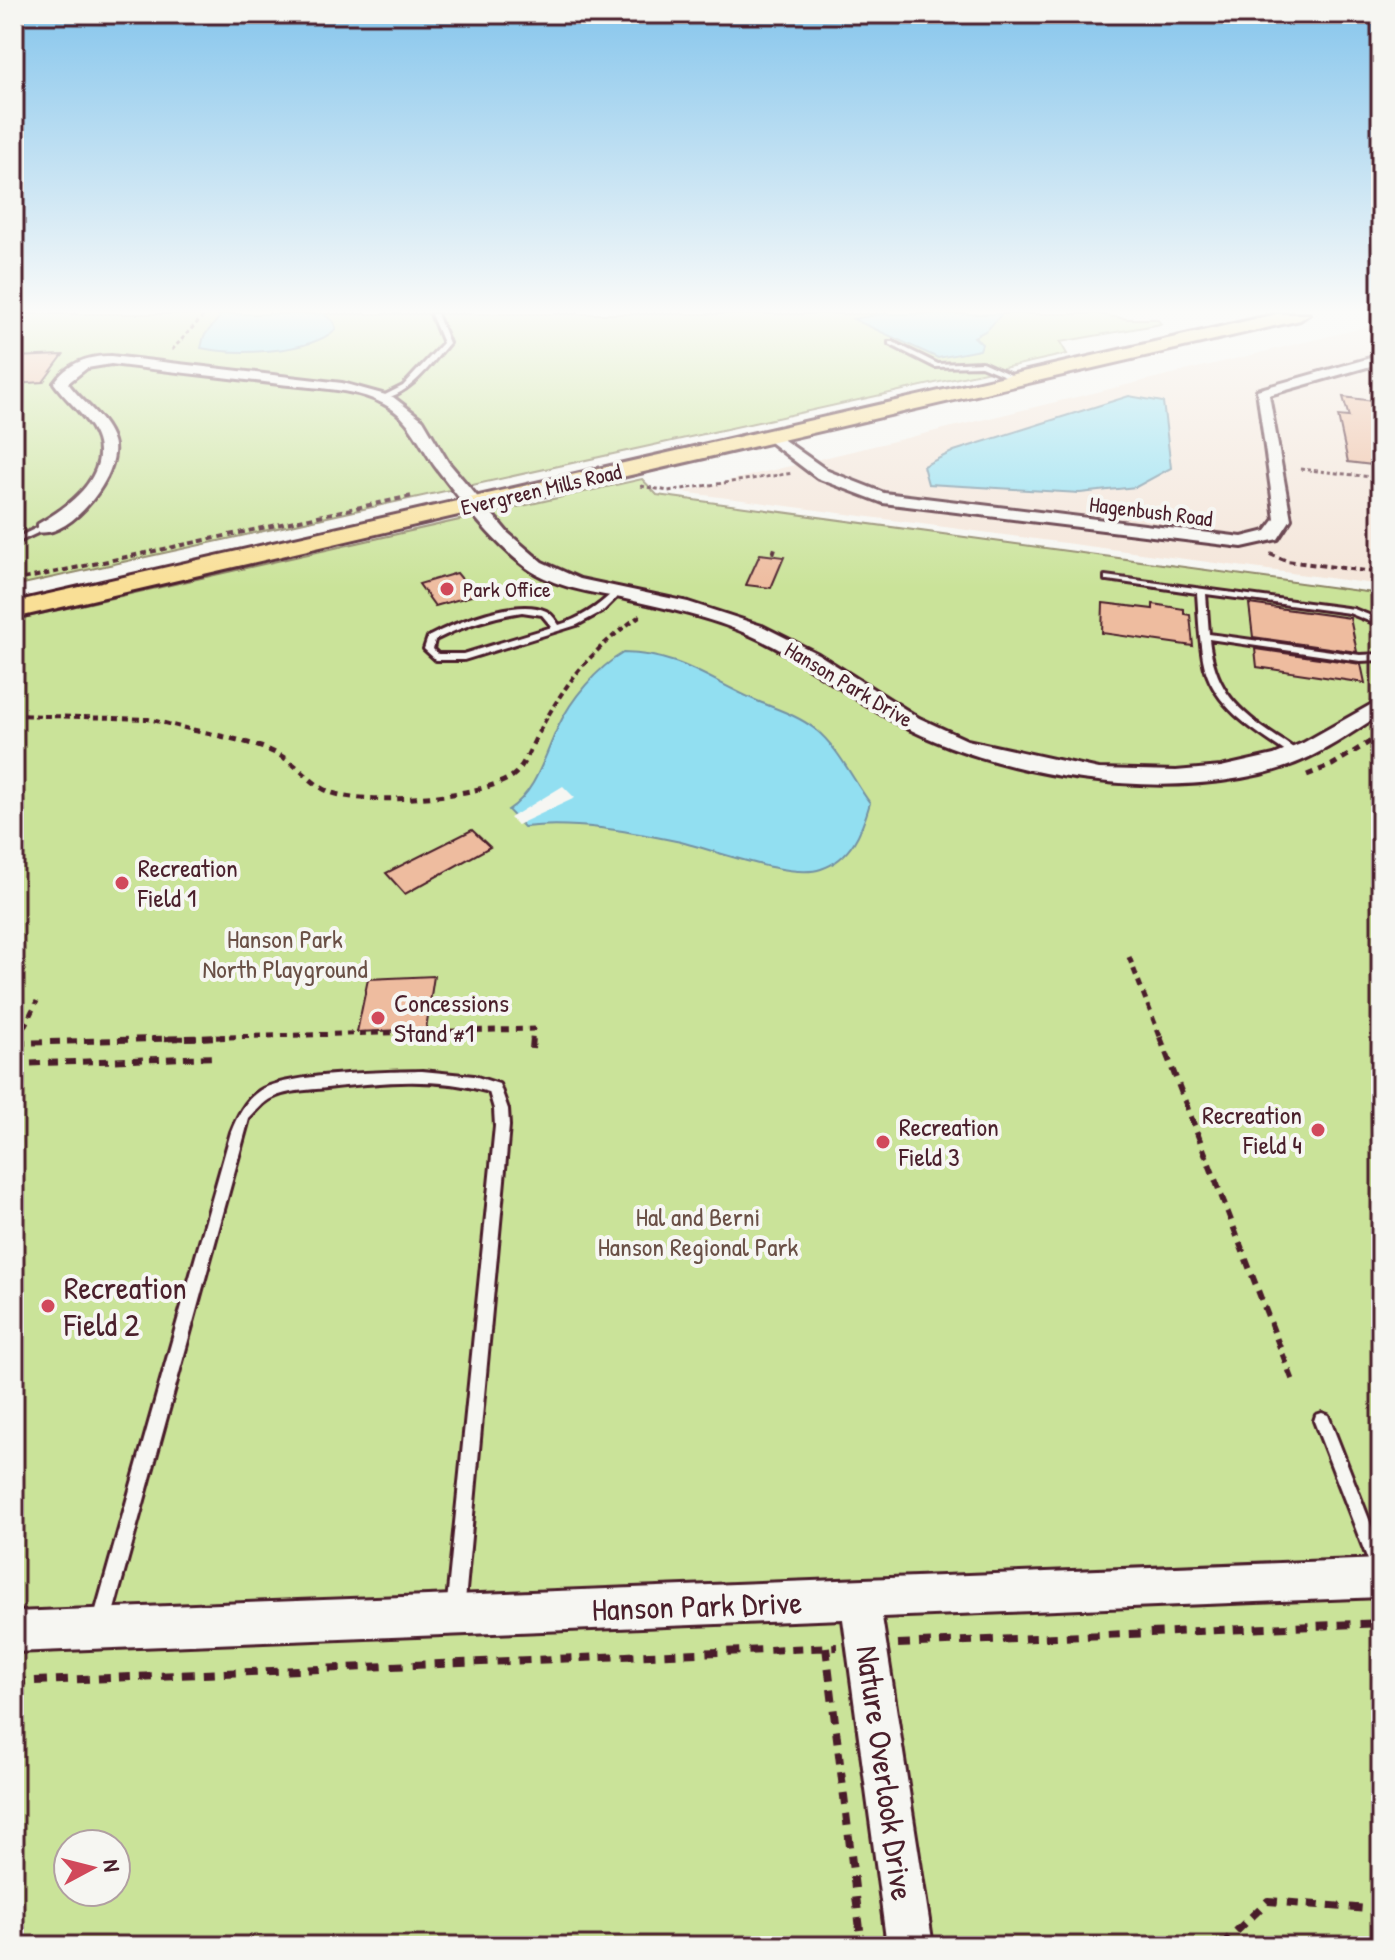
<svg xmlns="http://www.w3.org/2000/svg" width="1395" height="1960" font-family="'Patrick Hand',sans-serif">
  <rect width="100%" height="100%" fill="#f6f6f2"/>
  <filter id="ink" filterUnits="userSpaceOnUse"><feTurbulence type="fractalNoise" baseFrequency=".0125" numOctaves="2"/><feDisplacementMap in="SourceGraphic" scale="16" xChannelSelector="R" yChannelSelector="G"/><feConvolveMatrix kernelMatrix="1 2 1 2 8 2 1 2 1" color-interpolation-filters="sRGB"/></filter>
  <g filter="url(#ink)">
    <path fill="#f4e5d9" d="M 1381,323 L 1381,585 L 682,492 L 1334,335 Z"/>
    <path fill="#cae399" stroke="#8a8162" stroke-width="2" fill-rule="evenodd" d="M 14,314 L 1097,314 L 1128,319 L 1157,319 L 1161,324 L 1060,342 L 1067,354 L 14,586 Z
      M 642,479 L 657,495 L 1381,594 L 1381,1946 L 14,1946 L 14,620 ZM 68,1844 L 116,1844 L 116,1892 L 68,1892 Z"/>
    <path fill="#92dff1" stroke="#7592a2" stroke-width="2" d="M 222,314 L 324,314 L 334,322 L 336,329 C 309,354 236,355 201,348 L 204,336 Z
      M 882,314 L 1002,314 L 987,330 L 974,337 L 982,344 L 980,350 L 938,358 L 853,319 Z
      M 1129,396 L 1163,402 L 1171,468 L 1136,487 L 1080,493 L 928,484 L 923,466 L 954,451 Z
      M 623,653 C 679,654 706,678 755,700 C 776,709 797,715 815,729 C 838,747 853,780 870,803 C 862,831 851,859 821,869 C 790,880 709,848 676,841 C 627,831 574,821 524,827 L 508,810 C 536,792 544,757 558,727 C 571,699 597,668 623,653 Z"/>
    <path fill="#f6f6f2" d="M 563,786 L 575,798 L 517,825 L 510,818 Z"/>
    <path fill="#eebc9f" stroke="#4a1f2b" stroke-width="2" d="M 63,355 L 43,382 L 14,384 L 14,357 Z
      M 1343,397 L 1381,402 L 1381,466 L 1348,462 L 1338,416 L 1349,417 Z
      M 760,554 L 784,557 L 771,588 L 746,585 Z
      M 457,573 L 475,595 L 435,606 L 419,584 Z
      M 1103,603 L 1153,609 L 1153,604 L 1184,609 L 1184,614 L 1190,615 L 1193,646 L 1102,633 Z
      M 1249,604 L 1350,618 L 1357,652 L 1253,637 Z
      M 1255,649 L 1361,664 L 1365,683 L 1257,667 Z
      M 472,830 L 490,847 L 405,894 L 386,873 Z
      M 434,976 L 426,1029 L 357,1032 L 368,979 Z"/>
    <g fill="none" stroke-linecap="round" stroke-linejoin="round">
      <defs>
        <path id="lane" d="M 431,314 L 437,314 L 449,343 C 431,364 409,396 381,399 L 381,397 L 403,386 L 443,343 Z
          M 889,342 L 893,342 L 938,364 L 982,362 L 1022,380 L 1017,381 L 981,366 L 935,367 L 889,344 Z
          M 41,526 L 48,528 L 14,544 L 14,539 Z
          M 1105,576 L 1354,609 L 1381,620 L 1381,626 L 1349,613 L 1206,594 L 1209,634 L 1360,655 L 1381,654 L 1381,660 L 1360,661 L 1209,639 C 1214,684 1232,706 1269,732 C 1279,739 1291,745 1300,754 L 1298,756 L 1292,756 C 1258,733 1217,710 1205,668 C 1199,644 1199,618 1197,593 L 1108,580 L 1105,580 Z
          M 614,591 L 621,593 L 603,611 L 577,625 L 464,660 L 436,660 L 424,649 L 428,637 C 454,623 518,597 546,611 C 552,614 555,619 559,625 C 581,618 598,607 614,591 ZM 522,612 L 542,615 L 552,627 L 463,654 L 438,654 L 433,649 L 435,640 C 462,626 491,617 522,612 Z
          M 422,1071 L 474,1076 L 499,1084 L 508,1109 L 509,1126 L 464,1612 L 461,1618 L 455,1621 L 449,1618 L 446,1612 L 495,1126 L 494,1109 L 489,1092 C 437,1076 380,1082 327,1088 C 308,1090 289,1090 272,1098 C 263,1102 256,1112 249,1119 L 110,1624 L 107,1630 L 101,1633 L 95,1630 L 92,1624 L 231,1132 C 237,1117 245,1100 259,1091 C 287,1073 386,1072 422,1071 Z
          M 1322,1413 L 1328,1415 L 1381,1550 L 1381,1581 L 1375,1578 L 1314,1421 L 1316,1415 Z"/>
        <path id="street" d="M 1381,355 L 1381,363 L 1269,395 L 1291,519 L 1278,539 L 1242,547 L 883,503 L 817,478 L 762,436 L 774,433 L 828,471 L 884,493 L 1242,537 L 1266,531 L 1275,519 L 1257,390 Z
          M 111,356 L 342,383 L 393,397 L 423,420 L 448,462 L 508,533 L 542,562 L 580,579 L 688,602 L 762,626 L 818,654 L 919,718 L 967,740 L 1099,769 L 1176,771 L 1221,767 L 1274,755 L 1303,743 L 1381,699 L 1381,714 C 1351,733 1322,754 1288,766 C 1179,804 1011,780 909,729 C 853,702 807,660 750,635 C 710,617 664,608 621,598 C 590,592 554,587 527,568 C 492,542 463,503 437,469 C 419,445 412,419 384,404 C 355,388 313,388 280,384 C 224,377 167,371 111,364 L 87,368 L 68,383 C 82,403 106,417 113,441 C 123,473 70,539 38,532 L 38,524 C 72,505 118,470 91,427 C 81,411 65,399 54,383 C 68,363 87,356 111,356 Z
          M 1381,1559 L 1381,1597 L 882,1617 L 933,1946 L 887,1946 L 843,1619 L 14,1652 L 14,1612 Z"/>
        <path id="primary" d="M 1277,314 L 1309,314 L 1300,320 L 14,618 L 14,602 Z"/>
      </defs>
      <use href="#lane" stroke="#4a1f2b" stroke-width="6"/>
      <use href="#street" stroke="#4a1f2b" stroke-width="6"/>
      <use href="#primary" stroke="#4a1f2b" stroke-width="6"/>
      <path stroke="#4a1f2b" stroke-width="3" stroke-dasharray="4 3" stroke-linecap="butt" d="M 172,350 L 205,314
        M 1300,469 L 1381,478
        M 641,486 L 668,491 L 793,473"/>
      <path stroke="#4a1f2b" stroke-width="4" stroke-dasharray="6 4" stroke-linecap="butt" d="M 773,554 L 776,545
        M 1270,554 L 1287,561 L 1381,573
        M 14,581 L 412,496
        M 14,715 L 148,719 L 201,732
        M 539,732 C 566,681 593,648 641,615"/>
      <path stroke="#4a1f2b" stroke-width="5" stroke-dasharray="7 6" stroke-linecap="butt" d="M 193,730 C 223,737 259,742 286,759 C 301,769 314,786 330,792 C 363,806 491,798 516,773 C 526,762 533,743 540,730
        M 1307,775 L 1332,765 L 1381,735
        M 1129,957 L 1161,1039
        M 18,1039 L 37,1001
        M 151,1039 L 533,1029 L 532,1039"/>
      <path stroke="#4a1f2b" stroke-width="6" stroke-dasharray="10 7" stroke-linecap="butt" d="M 1160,1037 L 1293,1381
        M 16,1043 L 225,1037
        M 14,1048 L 19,1037
        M 532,1049 L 533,1037
        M 14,1064 L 216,1057"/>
      <path stroke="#4a1f2b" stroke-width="8" stroke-dasharray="12 9" stroke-linecap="butt" d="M 898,1644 L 1381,1623
        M 826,1647 L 862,1946
        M 14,1682 L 837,1647
        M 1221,1946 L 1268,1901 L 1381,1910"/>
      <use href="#lane" fill="#f6f6f2" fill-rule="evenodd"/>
      <use href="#street" fill="#f6f6f2" fill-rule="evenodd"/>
      <use href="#primary" fill="#f9df96" fill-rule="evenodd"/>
    </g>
  </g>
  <linearGradient id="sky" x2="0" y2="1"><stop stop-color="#85c5ec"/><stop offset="0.53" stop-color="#fbfbf9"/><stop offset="1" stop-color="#fbfbf9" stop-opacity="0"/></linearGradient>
  <rect width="1395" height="588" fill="url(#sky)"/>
  <g fill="#d1495b" stroke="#f6f6f2" stroke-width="3">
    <circle cx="447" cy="589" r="8"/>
    <circle cx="122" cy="883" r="8"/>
    <circle cx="378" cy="1018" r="8"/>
    <circle cx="1318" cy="1130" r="8"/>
    <circle cx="883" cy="1142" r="8"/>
    <circle cx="48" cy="1306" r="8"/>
  </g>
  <g text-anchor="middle" stroke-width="8" stroke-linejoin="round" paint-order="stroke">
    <g font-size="22" fill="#4a1f2b" stroke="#f6f6f2">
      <text transform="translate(541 489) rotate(-13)" y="8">Evergreen Mills Road</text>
      <text transform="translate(1151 511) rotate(7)" y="8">Hagenbush Road</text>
      <text transform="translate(849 684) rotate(31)" y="8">Hanson Park Drive</text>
    </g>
    <g font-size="22" fill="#4a1f2b" stroke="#f6f6f2" text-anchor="start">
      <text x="463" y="597">Park Office</text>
    </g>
    <g font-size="26" fill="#4a1f2b" stroke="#f6f6f2" text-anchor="start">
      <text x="138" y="877">Recreation<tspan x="138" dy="30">Field 1</tspan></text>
      <text x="394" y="1012">Concessions<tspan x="394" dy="30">Stand #1</tspan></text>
      <text x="1302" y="1124" text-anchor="end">Recreation<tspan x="1302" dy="30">Field 4</tspan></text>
      <text x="899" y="1136">Recreation<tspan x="899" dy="30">Field 3</tspan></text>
    </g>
    <g font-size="26" fill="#6a5046" stroke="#f6f6f2">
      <text x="285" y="948">Hanson Park<tspan x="285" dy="30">North Playground</tspan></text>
      <text x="698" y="1226">Hal and Berni<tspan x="698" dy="30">Hanson Regional Park</tspan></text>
    </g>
    <g font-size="32" fill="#4a1f2b" stroke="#f6f6f2" text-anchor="start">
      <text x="64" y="1299">Recreation<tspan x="64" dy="37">Field 2</tspan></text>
    </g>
    <g font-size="32" fill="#4a1f2b" stroke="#f6f6f2">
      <text transform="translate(697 1606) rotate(-2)" y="11">Hanson Park Drive</text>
      <text transform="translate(885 1773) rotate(82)" y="11">Nature Overlook Drive</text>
    </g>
  </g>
  <rect width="1395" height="1960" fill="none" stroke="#f6f6f2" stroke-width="48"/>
  <rect x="24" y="24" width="1347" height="1912" fill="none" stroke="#4a1f2b" stroke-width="3" filter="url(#ink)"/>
  <g transform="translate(92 1868) rotate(83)"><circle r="38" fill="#f6f6f2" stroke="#b1a0a2" stroke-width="2"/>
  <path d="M0-6L14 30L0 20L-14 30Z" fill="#d1495b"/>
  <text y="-12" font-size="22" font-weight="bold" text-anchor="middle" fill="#4a1f2b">N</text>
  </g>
</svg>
